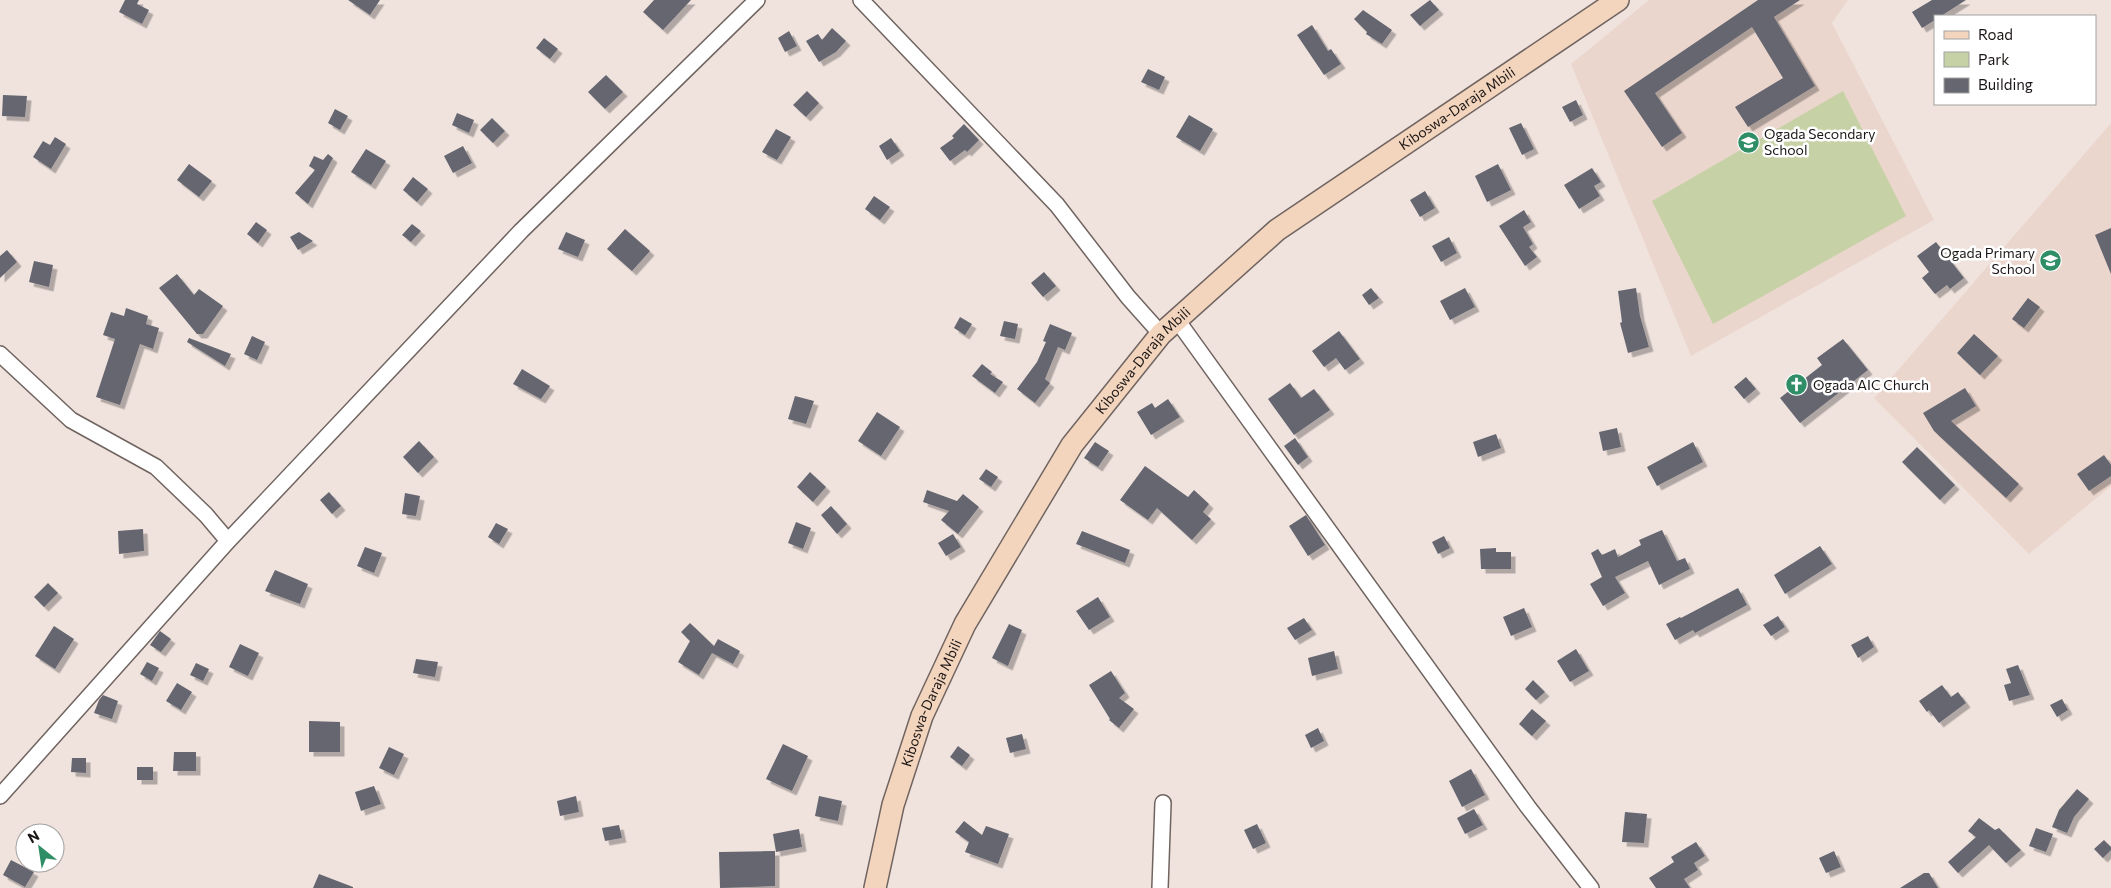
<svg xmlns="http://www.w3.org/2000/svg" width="2111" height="888" font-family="Commissioner,sans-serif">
  <defs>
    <filter id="shadow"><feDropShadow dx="4.5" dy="4.5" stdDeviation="0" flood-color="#0004"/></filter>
  </defs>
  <rect width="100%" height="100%" fill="#f0e3de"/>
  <path fill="#ebd6cd" d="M 1649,0 L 1848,0 L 1832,23 L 1934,220 L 1691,356 L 1571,64 Z
    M 2111,123 L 2111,486 L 2029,554 L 1874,398 Z"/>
  <path fill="#c7d1a6" d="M 1843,91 L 1906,216 L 1713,324 L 1652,201 Z"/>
  <path fill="#656670" filter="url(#shadow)" d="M 125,0 L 139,0 L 137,4 L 149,10 L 142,24 L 119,12 Z
    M 348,0 L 380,0 L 370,15 Z
    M 654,0 L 691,0 L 663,30 L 643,12 Z
    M 1430,0 L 1439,10 L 1420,26 L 1410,15 Z
    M 1758,0 L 1800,0 L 1774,17 L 1815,86 L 1748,127 L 1735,107 L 1783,78 L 1752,27 L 1655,93 L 1682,133 L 1662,147 L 1624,91 Z
    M 1932,0 L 1966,0 L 1941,16 L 1935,16 L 1935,20 L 1922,28 L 1912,12 Z
    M 1363,10 L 1392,30 L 1382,44 L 1366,34 L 1367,32 L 1354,19 Z
    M 1312,25 L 1328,51 L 1331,49 L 1341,64 L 1324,75 L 1297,35 Z
    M 832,28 L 846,41 L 836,52 L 819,62 L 806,41 L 818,34 L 822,40 Z
    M 789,31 L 797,46 L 785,52 L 778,38 Z
    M 544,38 L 558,49 L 550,59 L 536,48 Z
    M 1148,69 L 1165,77 L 1159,90 L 1141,82 Z
    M 606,75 L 623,92 L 605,109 L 588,92 Z
    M 807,91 L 819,103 L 806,117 L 793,105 Z
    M 3,95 L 27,96 L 25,117 L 2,116 Z
    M 1576,100 L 1583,115 L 1570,122 L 1562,107 Z
    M 335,109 L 348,116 L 340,130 L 328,123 Z
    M 457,113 L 474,120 L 469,133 L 452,125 Z
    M 1189,115 L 1213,129 L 1200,151 L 1176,137 Z
    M 492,118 L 505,131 L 493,143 L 480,130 Z
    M 1521,123 L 1534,149 L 1522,155 L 1509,128 Z
    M 964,124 L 979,140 L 967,152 L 965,150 L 950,161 L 940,148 L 954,138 L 952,136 Z
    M 776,129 L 791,137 L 777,160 L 762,152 Z
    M 55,137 L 66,144 L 51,169 L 33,157 L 43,141 L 50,145 Z
    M 891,138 L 900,151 L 887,160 L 879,146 Z
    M 463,146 L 472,163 L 453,173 L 444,156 Z
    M 366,149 L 386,161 L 371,185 L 351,172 Z
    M 328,154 L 333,158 L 308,204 L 295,193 L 315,170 L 309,166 L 314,156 L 323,160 Z
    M 189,164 L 212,181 L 199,197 L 177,180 Z
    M 1498,164 L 1511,190 L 1487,202 L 1475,176 Z
    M 1592,168 L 1601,182 L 1594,186 L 1600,196 L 1579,209 L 1564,185 Z
    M 413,177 L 428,189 L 417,202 L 403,190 Z
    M 1425,191 L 1435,208 L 1420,217 L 1410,200 Z
    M 874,196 L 890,207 L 880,220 L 865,209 Z
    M 1524,210 L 1531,222 L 1523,227 L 1533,244 L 1529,247 L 1537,257 L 1525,266 L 1499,226 Z
    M 256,222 L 267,230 L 258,243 L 247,234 Z
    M 412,224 L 421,231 L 411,242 L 402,235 Z
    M 2111,228 L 2111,274 L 2095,235 Z
    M 625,229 L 650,251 L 632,271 L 607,249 Z
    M 299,232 L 313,241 L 298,250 L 290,237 Z
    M 566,232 L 585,240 L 578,257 L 558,249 Z
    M 1449,237 L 1457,253 L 1441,262 L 1432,246 Z
    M 1936,242 L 1964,278 L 1950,289 L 1947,285 L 1935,294 L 1922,278 L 1929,272 L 1917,256 Z
    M 7,250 L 17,262 L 0,278 L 0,256 Z
    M 34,261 L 53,265 L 49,287 L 29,282 Z
    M 1044,272 L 1056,286 L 1043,297 L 1031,283 Z
    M 177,274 L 194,295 L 199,289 L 223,306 L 203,334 L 197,334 L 159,288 Z
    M 1371,288 L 1379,298 L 1369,305 L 1362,295 Z
    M 1465,288 L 1475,307 L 1450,320 L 1440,301 Z
    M 1636,288 L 1640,316 L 1649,347 L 1628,353 L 1620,323 L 1622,322 L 1618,291 Z
    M 2028,298 L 2040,307 L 2024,328 L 2012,319 Z
    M 126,308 L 148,316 L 146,324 L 159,328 L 153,349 L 140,344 L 120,405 L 96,397 L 115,339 L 103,335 L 111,312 L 124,316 Z
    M 960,317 L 972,324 L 965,335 L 954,328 Z
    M 1004,321 L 1018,324 L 1015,339 L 1000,336 Z
    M 1050,324 L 1072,333 L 1065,350 L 1058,347 L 1045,379 L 1050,383 L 1035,403 L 1017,389 L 1037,362 L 1046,342 L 1043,341 Z
    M 1339,331 L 1360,359 L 1345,370 L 1336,358 L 1324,367 L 1312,351 Z
    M 1974,334 L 1998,356 L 1980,375 L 1957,353 Z
    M 252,336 L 265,342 L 257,360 L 244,354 Z
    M 189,338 L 231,354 L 225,366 L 187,342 Z
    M 1843,339 L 1868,370 L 1800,423 L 1780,398 L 1822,365 L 1817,358 Z
    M 982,364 L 992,372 L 990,374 L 1003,382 L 995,393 L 972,376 Z
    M 522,369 L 550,386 L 541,399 L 513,384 Z
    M 1746,377 L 1756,389 L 1744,399 L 1734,387 Z
    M 1290,383 L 1301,398 L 1314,389 L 1330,410 L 1294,435 L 1268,399 Z
    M 1965,388 L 1976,406 L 1951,421 L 2019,484 L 2006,498 L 1934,431 L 1923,413 Z
    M 795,396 L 814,401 L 806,424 L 788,419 Z
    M 1168,399 L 1180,417 L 1151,435 L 1137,412 L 1152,403 L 1155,408 Z
    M 877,412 L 900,427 L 881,456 L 858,441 Z
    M 1617,428 L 1621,447 L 1603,451 L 1599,432 Z
    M 1496,434 L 1501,448 L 1478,457 L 1473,442 Z
    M 1295,438 L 1308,457 L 1298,465 L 1284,446 Z
    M 419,441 L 434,457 L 418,473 L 403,457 Z
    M 1095,442 L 1109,451 L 1098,467 L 1084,458 Z
    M 1693,442 L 1703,462 L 1657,486 L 1647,467 Z
    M 1917,447 L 1955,485 L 1940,500 L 1902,462 Z
    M 2104,455 L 2111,465 L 2111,476 L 2089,491 L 2077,474 Z
    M 1145,466 L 1188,497 L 1194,490 L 1209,504 L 1203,512 L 1211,519 L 1192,540 L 1157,508 L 1148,520 L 1120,500 Z
    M 986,469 L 998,477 L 991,487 L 979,479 Z
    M 810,472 L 826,487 L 813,502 L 797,487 Z
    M 927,490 L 957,501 L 963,494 L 979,507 L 958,534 L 941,520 L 949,511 L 923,502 Z
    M 329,492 L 341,506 L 332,514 L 320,500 Z
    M 405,493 L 420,496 L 416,516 L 402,514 Z
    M 831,506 L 847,524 L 837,534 L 821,515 Z
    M 1306,515 L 1325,545 L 1308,556 L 1289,526 Z
    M 796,522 L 811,528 L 803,549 L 788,543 Z
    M 496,523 L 508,529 L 499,544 L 488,537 Z
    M 143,529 L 144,551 L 119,554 L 118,531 Z
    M 1662,530 L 1677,561 L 1685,558 L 1690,569 L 1659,585 L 1648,561 L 1615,577 L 1625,593 L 1603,606 L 1590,584 L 1602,577 L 1591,553 L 1598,549 L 1602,555 L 1615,549 L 1618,557 L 1641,545 L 1639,540 Z
    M 1082,531 L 1130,550 L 1125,563 L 1076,544 Z
    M 953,534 L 961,547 L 946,556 L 938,543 Z
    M 1444,536 L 1450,548 L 1438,554 L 1432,542 Z
    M 1820,546 L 1832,564 L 1785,594 L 1774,575 Z
    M 365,547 L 382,553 L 374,573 L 357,566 Z
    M 1496,548 L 1496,552 L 1511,552 L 1511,569 L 1481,569 L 1480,549 Z
    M 275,570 L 308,584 L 300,604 L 265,591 Z
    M 48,583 L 58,593 L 44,607 L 34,597 Z
    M 1738,588 L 1747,605 L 1695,633 L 1693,630 L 1675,640 L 1666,624 L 1680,617 L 1681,618 Z
    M 1098,597 L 1110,617 L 1089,630 L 1076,611 Z
    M 1524,608 L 1532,627 L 1511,636 L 1503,617 Z
    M 1778,616 L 1785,627 L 1771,636 L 1763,625 Z
    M 1304,618 L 1312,630 L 1295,640 L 1287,628 Z
    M 690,623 L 714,646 L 718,639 L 740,651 L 733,664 L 712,653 L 699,675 L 678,662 L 690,641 L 681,632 Z
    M 1009,624 L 1022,630 L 1008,666 L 992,658 Z
    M 54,626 L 74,639 L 55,669 L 35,656 Z
    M 160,631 L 171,639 L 161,652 L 150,645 Z
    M 1868,636 L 1874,647 L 1858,658 L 1851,645 Z
    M 240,644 L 259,653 L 248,676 L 229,667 Z
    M 1576,649 L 1589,671 L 1570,682 L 1557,661 Z
    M 1334,651 L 1338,669 L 1312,676 L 1308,658 Z
    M 416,659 L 438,662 L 435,677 L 413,673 Z
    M 147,662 L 159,668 L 152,681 L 140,674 Z
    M 196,663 L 209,669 L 203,681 L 190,675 Z
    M 2018,665 L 2030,695 L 2009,701 L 2004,685 L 2011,683 L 2006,669 Z
    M 1111,671 L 1125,693 L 1119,698 L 1134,709 L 1119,728 L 1109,720 L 1110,719 L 1089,685 Z
    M 1533,680 L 1545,692 L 1536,700 L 1525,689 Z
    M 177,683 L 192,692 L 181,710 L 166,701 Z
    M 1942,685 L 1951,697 L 1958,692 L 1966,703 L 1939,723 L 1929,710 L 1927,712 L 1919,701 Z
    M 103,695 L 118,701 L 112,719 L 94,713 L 99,700 Z
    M 2062,699 L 2068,710 L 2057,717 L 2050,705 Z
    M 1532,709 L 1546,721 L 1532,736 L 1519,724 Z
    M 309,721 L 340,722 L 340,752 L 309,752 Z
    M 1318,728 L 1324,741 L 1311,748 L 1305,735 Z
    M 1022,734 L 1026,749 L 1010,753 L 1006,738 Z
    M 783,744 L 808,756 L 792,791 L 766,779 Z
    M 958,746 L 970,755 L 962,766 L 950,757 Z
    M 389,747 L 404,754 L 394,775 L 379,768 Z
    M 174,752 L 196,752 L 196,771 L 173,771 Z
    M 72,758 L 86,758 L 86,773 L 71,772 Z
    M 137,767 L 153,767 L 153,780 L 137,780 Z
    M 1471,769 L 1485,795 L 1462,807 L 1449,781 Z
    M 374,786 L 381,804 L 361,811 L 355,792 Z
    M 2077,789 L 2089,799 L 2074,817 L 2067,833 L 2052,827 L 2059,810 Z
    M 576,796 L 579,812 L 560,816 L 557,801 Z
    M 819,796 L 842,801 L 838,821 L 815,816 Z
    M 1474,809 L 1483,825 L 1465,834 L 1457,818 Z
    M 1625,812 L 1647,814 L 1644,843 L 1622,842 Z
    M 1979,818 L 1995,830 L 1999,828 L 2021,850 L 2006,863 L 1989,845 L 1958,873 L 1948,862 L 1976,837 L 1968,831 Z
    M 964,821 L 982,835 L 986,826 L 1009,834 L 998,864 L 965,852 L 969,842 L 955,832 Z
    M 1257,824 L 1266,843 L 1253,849 L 1244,830 Z
    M 619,825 L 622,838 L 605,841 L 602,828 Z
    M 2036,828 L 2053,834 L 2046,852 L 2029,846 Z
    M 799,829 L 802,847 L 776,852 L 773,834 Z
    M 2104,840 L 2111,847 L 2111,850 L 2103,858 L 2094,849 Z
    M 1696,842 L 1705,856 L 1694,863 L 1698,870 L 1684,879 L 1690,888 L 1656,888 L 1649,878 L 1674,862 L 1671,857 Z
    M 775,851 L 775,886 L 720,888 L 719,852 Z
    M 1834,851 L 1841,867 L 1826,873 L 1819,858 Z
    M 11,860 L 34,872 L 25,887 L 3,875 Z
    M 1924,873 L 1929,873 L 1938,888 L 1900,888 Z
    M 319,874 L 353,887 L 353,888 L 313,888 Z"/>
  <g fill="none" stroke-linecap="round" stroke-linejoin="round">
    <defs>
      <path id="street" d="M 861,0 L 1057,205 L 1128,297 L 1161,334
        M 1177,320 L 1528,807 L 1591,888
        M 0,354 L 71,420 L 156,467 L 206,515 L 228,541 L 0,796
        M 228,541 L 521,231 L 757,0
        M 1160,888 L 1163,803"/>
      <g id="secondary">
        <path id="s1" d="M 875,888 L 893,805 L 922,716 L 965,624 L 1072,445 L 1161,334 L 1277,230 L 1618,0"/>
      </g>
    </defs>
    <use href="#street" stroke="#706460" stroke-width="18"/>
    <use href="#secondary" stroke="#706460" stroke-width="24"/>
    <use href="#street" stroke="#fff" stroke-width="15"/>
    <use href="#secondary" stroke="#f3d5be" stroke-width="21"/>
  </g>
  <defs>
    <symbol id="school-disc" viewBox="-11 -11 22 22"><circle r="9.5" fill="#308e66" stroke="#fff"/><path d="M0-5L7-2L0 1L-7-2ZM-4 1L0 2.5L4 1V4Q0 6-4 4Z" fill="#fff"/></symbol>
    <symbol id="church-disc" viewBox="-11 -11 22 22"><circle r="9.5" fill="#308e66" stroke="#fff"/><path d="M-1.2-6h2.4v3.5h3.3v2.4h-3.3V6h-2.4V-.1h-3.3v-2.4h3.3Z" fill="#fff"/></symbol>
  </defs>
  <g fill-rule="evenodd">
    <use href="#school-disc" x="1736" y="130" width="25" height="25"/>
    <use href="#school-disc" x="2038" y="248" width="25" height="25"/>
    <use href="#church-disc" x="1784" y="372" width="25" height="25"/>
  </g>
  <g text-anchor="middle" stroke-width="5" stroke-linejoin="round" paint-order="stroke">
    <g font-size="14" fill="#1b1615" stroke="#fff">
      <text dy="5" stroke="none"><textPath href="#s1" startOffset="1004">Kiboswa-Daraja Mbili</textPath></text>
      <text dy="5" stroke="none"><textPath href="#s1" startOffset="599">Kiboswa-Daraja Mbili</textPath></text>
      <text dy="5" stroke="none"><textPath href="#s1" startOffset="194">Kiboswa-Daraja Mbili</textPath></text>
    </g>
    <g font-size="14" fill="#1b1615" stroke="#fff" text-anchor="start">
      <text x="1764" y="139">Ogada Secondary<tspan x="1764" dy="16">School</tspan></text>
      <text x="2035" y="258" text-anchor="end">Ogada Primary<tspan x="2035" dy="16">School</tspan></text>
      <text x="1813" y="390">Ogada AIC Church</text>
    </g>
  </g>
  <rect x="1934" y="15" width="162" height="90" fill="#ffffff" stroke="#a4a2a1"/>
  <rect x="1944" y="31" width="25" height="8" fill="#f3d5be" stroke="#a4a2a1"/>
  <text x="1978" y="40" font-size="15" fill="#1b1615">Road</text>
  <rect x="1944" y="52" width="25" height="15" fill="#c7d1a6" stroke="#a4a2a1"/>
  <text x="1978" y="65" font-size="15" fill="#1b1615">Park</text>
  <rect x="1944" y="78" width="25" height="15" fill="#656670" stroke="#a4a2a1"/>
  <text x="1978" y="90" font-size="15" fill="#1b1615">Building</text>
  <g transform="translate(40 848) rotate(330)"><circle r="24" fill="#ffffff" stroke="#a4a2a1"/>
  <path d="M0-4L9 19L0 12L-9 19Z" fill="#308e66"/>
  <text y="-8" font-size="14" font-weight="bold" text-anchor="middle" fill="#1b1615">N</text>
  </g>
</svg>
